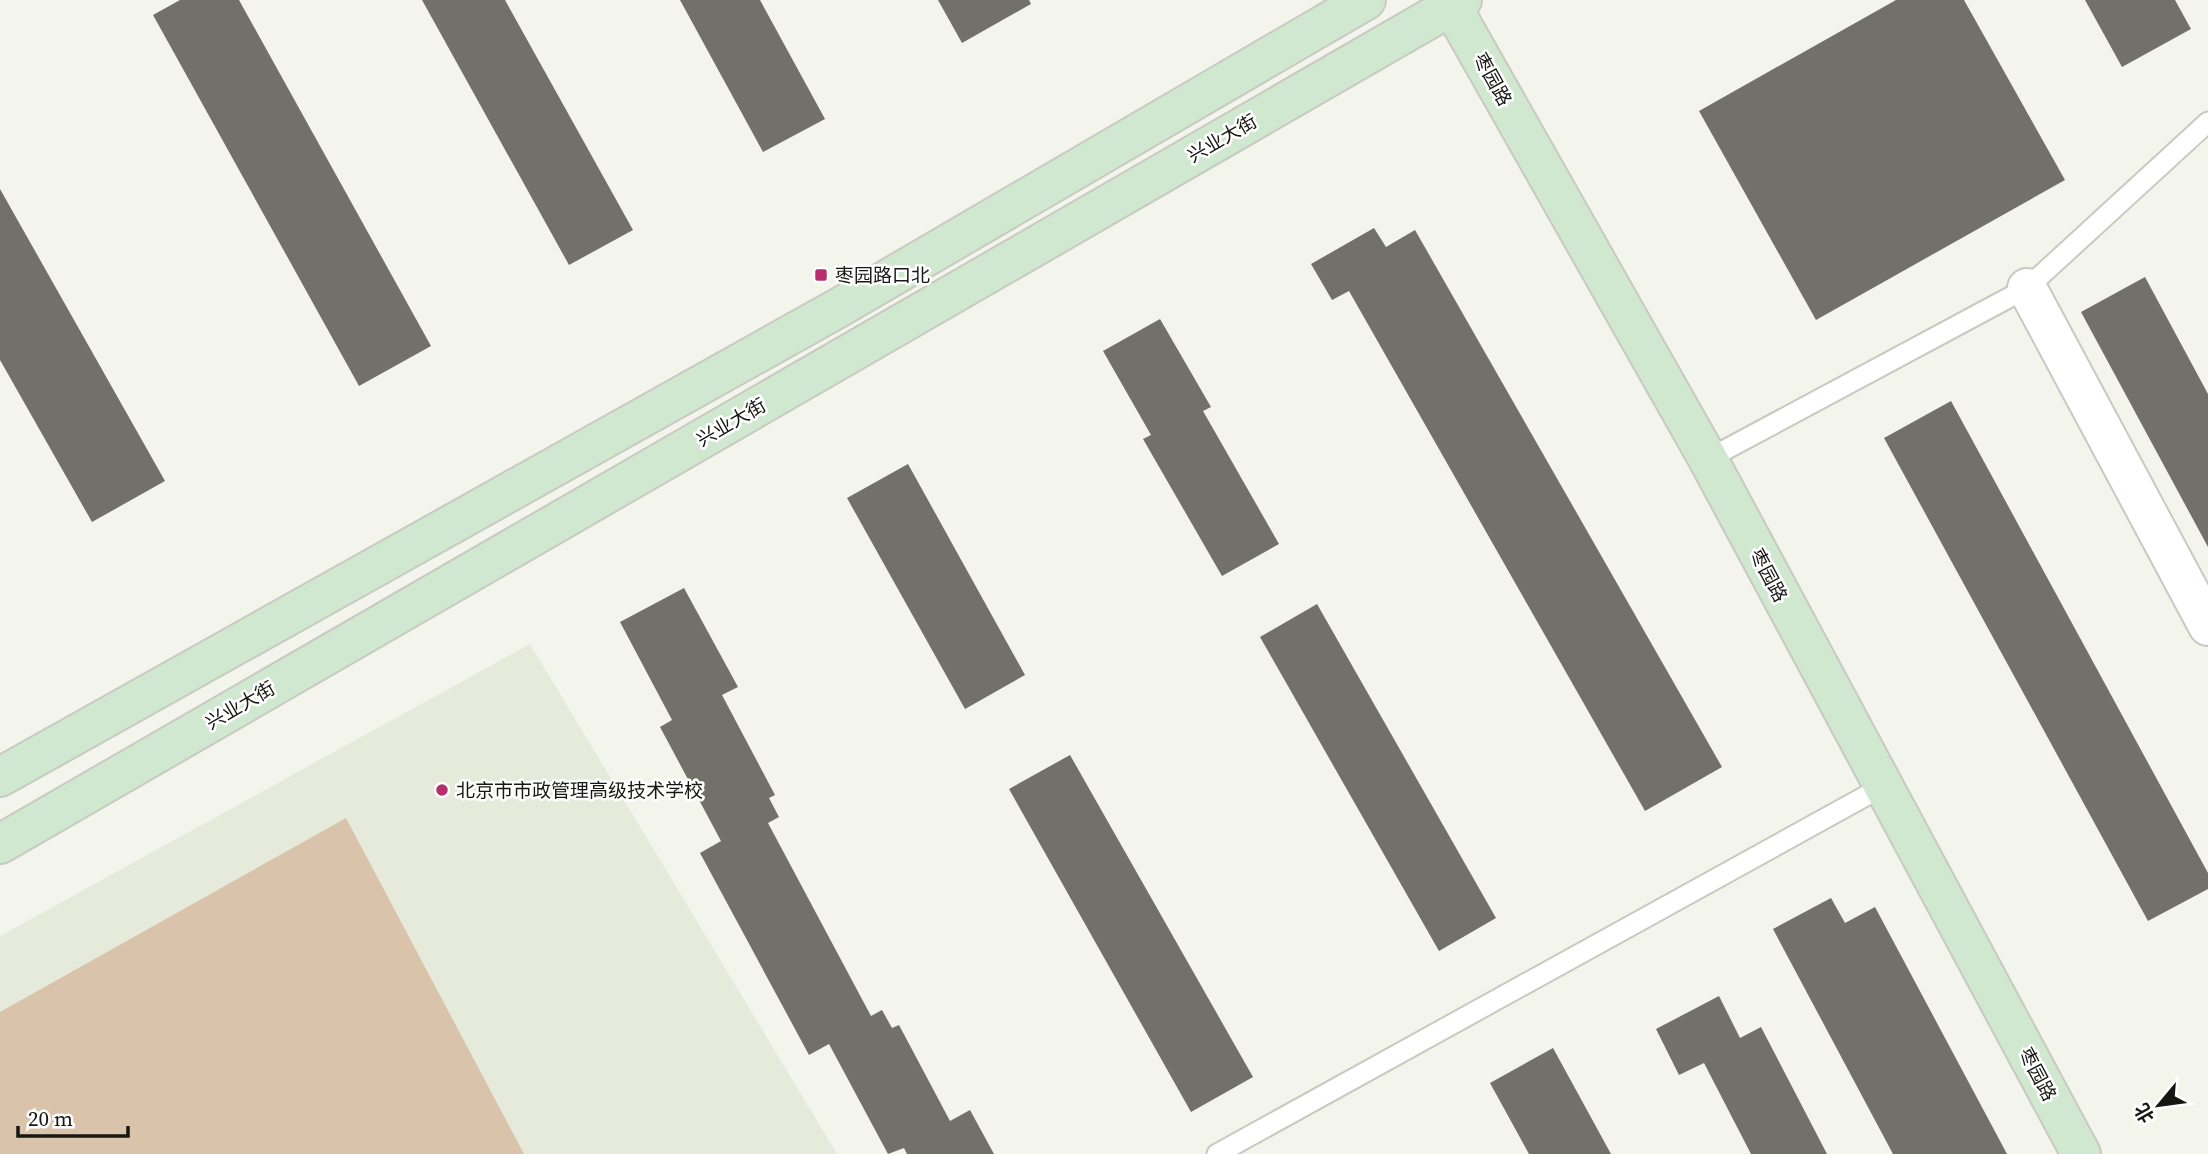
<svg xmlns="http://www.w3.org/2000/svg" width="2208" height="1154" font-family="'Source Serif 4','Noto Sans SC',serif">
  <rect width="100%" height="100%" fill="#f3f5ed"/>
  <path fill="#e6eada" d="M 530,644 L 837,1154 L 0,1154 L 0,936 Z"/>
  <path fill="#d9c3aa" d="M 346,818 L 524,1154 L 0,1154 L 0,1012 Z"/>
  <path fill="#727068" d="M 180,0 L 239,0 L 431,346 L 359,386 L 153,15 Z
    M 422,0 L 505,0 L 633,230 L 569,265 Z
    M 680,0 L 760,0 L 825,119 L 763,152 Z
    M 938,0 L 1029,0 L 1031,4 L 962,43 Z
    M 1896,0 L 1964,0 L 2065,180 L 1816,320 L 1699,111 Z
    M 2085,0 L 2175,0 L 2191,29 L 2122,67 Z
    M 0,189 L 165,481 L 92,522 L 0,360 Z
    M 1374,228 L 1386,247 L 1415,230 L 1722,767 L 1645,811 L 1349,291 L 1332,300 L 1311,264 Z
    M 2145,277 L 2208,394 L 2208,547 L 2081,312 Z
    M 1160,319 L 1211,407 L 1203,411 L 1279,544 L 1222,576 L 1143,439 L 1151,435 L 1103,351 Z
    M 1951,401 L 2208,873 L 2208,889 L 2148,921 L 1884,438 Z
    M 908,464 L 1025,675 L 965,709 L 847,498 Z
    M 684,588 L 738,687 L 722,695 L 775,795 L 769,798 L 779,817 L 768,823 L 871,1016 L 882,1010 L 892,1028 L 899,1025 L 950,1121 L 970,1110 L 994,1154 L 907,1154 L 904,1148 L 888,1154 L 829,1044 L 809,1055 L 700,853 L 721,841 L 660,727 L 672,720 L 620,622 Z
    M 1317,604 L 1496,918 L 1439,951 L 1260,637 Z
    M 1070,755 L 1253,1077 L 1191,1112 L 1009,789 Z
    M 1831,898 L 1845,923 L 1875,907 L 2007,1154 L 1893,1154 L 1773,929 Z
    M 1719,996 L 1740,1038 L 1761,1027 L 1827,1154 L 1751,1154 L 1704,1063 L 1679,1075 L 1656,1029 Z
    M 1553,1048 L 1611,1154 L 1529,1154 L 1490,1083 Z"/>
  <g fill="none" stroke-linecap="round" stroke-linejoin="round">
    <defs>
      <path id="lane" d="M 1708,459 L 2027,288 L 2208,122
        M 1217,1154 L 1882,787"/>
      <path id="street" d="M 2027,288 L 2208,626"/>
      <path id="secondary" d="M 1448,0 L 1708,459 L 2081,1154
        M 0,777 L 840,307 L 1366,0
        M 0,844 L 1462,0"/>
    </defs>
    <use href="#lane" stroke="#c8cac2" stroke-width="23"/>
    <use href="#street" stroke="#c8cac2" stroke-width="42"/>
    <use href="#secondary" stroke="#c8cac2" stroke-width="42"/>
    <use href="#lane" stroke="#fff" stroke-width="19"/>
    <use href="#street" stroke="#fff" stroke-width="38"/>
    <use href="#secondary" stroke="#d1e8d0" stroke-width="38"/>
  </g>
  <g fill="#b72e6c" stroke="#fff" stroke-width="2.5">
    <rect x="814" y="268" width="14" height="14" rx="3.5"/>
    <circle cx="442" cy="790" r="7"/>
  </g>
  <g text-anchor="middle" stroke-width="5" stroke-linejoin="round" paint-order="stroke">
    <g font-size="19" fill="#161714" stroke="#fff">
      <text transform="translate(1493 79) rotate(61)" y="7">枣园路</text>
      <text transform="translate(1222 138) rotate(-30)" y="7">兴业大街</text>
      <text transform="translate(731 422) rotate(-30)" y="7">兴业大街</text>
      <text transform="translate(1769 575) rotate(62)" y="7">枣园路</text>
      <text transform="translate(240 705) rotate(-30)" y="7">兴业大街</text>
      <text transform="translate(2038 1074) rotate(62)" y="7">枣园路</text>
    </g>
    <g font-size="19" fill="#161714" stroke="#fff" text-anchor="start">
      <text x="835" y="282">枣园路口北</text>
      <text x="456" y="797">北京市市政管理高级技术学校</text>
    </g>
  </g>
  <g transform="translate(2159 1105) rotate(241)" stroke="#ffffff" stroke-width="5" paint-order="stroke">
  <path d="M0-5L12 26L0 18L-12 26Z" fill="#161714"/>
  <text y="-10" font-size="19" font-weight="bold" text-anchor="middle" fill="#161714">北</text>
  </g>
  <path d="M18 1126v10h110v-10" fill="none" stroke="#161714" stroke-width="3.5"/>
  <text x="28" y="1126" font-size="21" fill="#161714" stroke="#ffffff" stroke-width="5" paint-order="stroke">20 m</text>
</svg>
